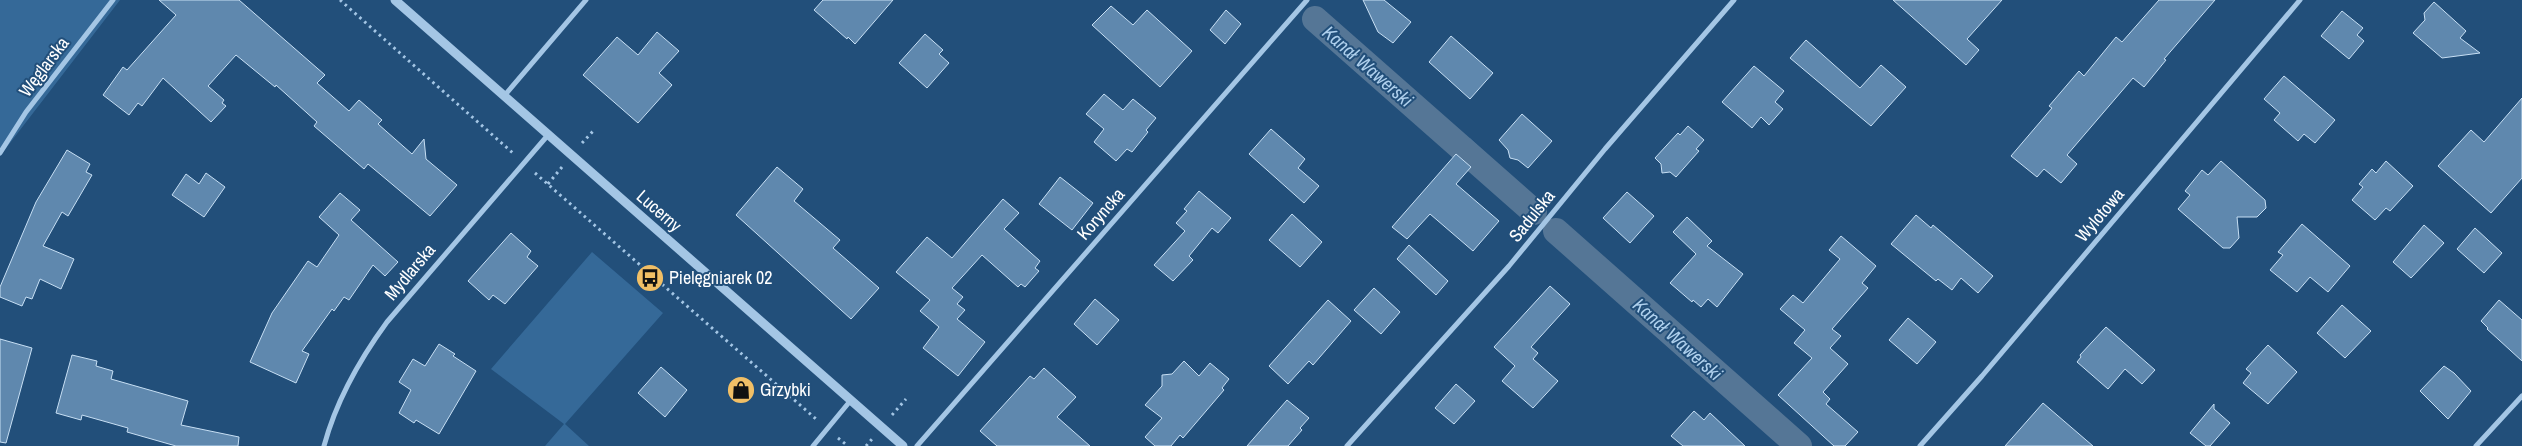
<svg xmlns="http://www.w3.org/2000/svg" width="2522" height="446" font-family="'Archivo Narrow',sans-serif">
  <rect width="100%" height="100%" fill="#224f7a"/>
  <path fill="#356998" d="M 0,0 L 120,0 L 0,156 Z
    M 1321,9 L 1467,141 L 1470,138 L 1538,202 L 1526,215 L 1307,26 Z
    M 1564,222 L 1812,446 L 1788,446 L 1701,370 L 1697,373 L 1549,238 Z
    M 592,252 L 663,313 L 565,424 L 589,446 L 545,446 L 564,424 L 491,369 Z"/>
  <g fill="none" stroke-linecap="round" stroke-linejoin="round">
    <path stroke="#557696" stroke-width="26" d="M 1315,19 L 1534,212
      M 1556,231 L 1799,446"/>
  </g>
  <path fill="#5f88ae" stroke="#c7dff4" d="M 159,0 L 239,0 L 325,75 L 317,83 L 349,111 L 359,100 L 382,120 L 378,124 L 412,154 L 424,139 L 426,159 L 457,185 L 430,216 L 368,164 L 364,169 L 314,126 L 317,122 L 276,85 L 275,87 L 236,55 L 208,86 L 224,100 L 222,103 L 226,106 L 211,122 L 163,78 L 142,106 L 138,103 L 129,115 L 103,95 L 123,67 L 127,70 L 176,15 Z
    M 823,0 L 893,0 L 855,44 L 848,37 L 847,39 L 814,10 Z
    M 1363,0 L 1384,0 L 1411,22 L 1393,43 L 1378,32 Z
    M 1893,0 L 2002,0 L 1967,39 L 1979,50 L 1966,65 Z
    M 2159,0 L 2215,0 L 2164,59 L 2166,60 L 2144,87 L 2133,78 L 2067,155 L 2077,164 L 2061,183 L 2044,169 L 2037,177 L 2011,156 L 2052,108 L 2049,106 L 2079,71 L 2084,76 L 2116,37 L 2122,42 Z
    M 2434,2 L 2466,31 L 2460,38 L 2480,53 L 2442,58 L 2413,33 L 2425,20 L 2424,13 Z
    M 1111,6 L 1133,25 L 1147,10 L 1192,51 L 1160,87 L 1092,25 Z
    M 1226,10 L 1241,24 L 1225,44 L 1210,30 Z
    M 2342,11 L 2363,28 L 2357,35 L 2364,41 L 2349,59 L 2321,36 Z
    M 657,32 L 679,51 L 659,73 L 672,85 L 638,123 L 583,75 L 617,37 L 638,55 Z
    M 925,34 L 943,50 L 939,54 L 949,63 L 927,88 L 899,63 Z
    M 1451,36 L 1493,73 L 1470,99 L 1429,62 Z
    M 1806,40 L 1860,88 L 1881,65 L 1906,87 L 1871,126 L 1790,58 Z
    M 1754,66 L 1784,91 L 1775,102 L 1783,109 L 1769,125 L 1761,117 L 1752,128 L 1722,102 Z
    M 2284,76 L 2335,120 L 2315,143 L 2304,134 L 2298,141 L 2274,120 L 2280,113 L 2264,99 Z
    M 1104,94 L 1123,110 L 1133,99 L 1156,118 L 1146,130 L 1148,132 L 1132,152 L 1127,149 L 1116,161 L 1094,142 L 1104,129 L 1086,114 Z
    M 2522,98 L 2522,178 L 2491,213 L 2438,166 L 2471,130 L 2484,142 Z
    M 1522,114 L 1552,141 L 1528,168 L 1518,160 L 1510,158 L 1508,150 L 1499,140 Z
    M 1688,126 L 1704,140 L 1696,149 L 1699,151 L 1676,177 L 1670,172 L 1662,173 L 1661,164 L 1655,158 L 1678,133 L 1680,135 Z
    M 1271,129 L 1305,159 L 1298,168 L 1319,186 L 1304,203 L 1249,154 Z
    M 67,150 L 90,164 L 86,172 L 92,175 L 68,216 L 62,212 L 43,246 L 74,259 L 61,289 L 40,279 L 32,299 L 26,297 L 22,306 L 0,297 L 0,287 L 36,202 Z
    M 1456,154 L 1471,167 L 1456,184 L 1499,221 L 1473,251 L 1430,214 L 1407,239 L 1392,227 Z
    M 2221,161 L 2265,200 L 2266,208 L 2257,217 L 2237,217 L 2239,238 L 2230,248 L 2223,248 L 2178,209 L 2190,195 L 2185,191 L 2202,170 L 2208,175 Z
    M 2386,161 L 2413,186 L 2390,211 L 2386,208 L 2375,220 L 2352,200 L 2363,187 L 2359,184 L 2372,169 L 2376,173 Z
    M 777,167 L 803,189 L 794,201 L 840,240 L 833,248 L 879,288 L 851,319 L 736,215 Z
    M 206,173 L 225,187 L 204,217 L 172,195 L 186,174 L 199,184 Z
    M 1060,177 L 1093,203 L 1072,230 L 1039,204 Z
    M 1199,191 L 1231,218 L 1218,233 L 1212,228 L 1189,256 L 1193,260 L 1173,281 L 1154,265 L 1185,231 L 1176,223 L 1187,211 L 1184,209 Z
    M 1627,192 L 1654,216 L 1630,243 L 1603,218 Z
    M 340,193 L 360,210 L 351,220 L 398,262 L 385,276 L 373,265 L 349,300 L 344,297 L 334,311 L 332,309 L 302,351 L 309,354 L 296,383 L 250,362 L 272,313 L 308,261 L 317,267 L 339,235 L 319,217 Z
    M 1003,199 L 1019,213 L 1004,229 L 1040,261 L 1035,268 L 1039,271 L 1025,287 L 1021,284 L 1018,287 L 982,255 L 952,288 L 963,297 L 957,304 L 965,310 L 957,319 L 985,342 L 958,376 L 923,348 L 939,327 L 920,311 L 930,300 L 896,272 L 927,237 L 952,258 Z
    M 1292,214 L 1322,242 L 1300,267 L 1269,240 Z
    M 1916,215 L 1931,228 L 1933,225 L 1993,276 L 1978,293 L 1961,278 L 1952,290 L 1938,279 L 1936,281 L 1891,244 Z
    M 1687,217 L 1712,241 L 1707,246 L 1743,274 L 1717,307 L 1708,299 L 1701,307 L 1693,300 L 1692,302 L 1670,283 L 1696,254 L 1673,232 Z
    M 2302,224 L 2350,266 L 2328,292 L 2310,277 L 2297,292 L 2270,270 L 2283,255 L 2278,252 Z
    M 2424,225 L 2444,243 L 2411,278 L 2393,262 Z
    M 2475,228 L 2502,253 L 2484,273 L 2457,249 Z
    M 511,233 L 531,251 L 527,257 L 538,266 L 505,304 L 493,295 L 489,300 L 468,281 Z
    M 1841,236 L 1876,266 L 1862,283 L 1868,288 L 1832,329 L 1841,336 L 1830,348 L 1848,364 L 1823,392 L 1830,399 L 1826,404 L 1858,432 L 1845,446 L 1834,446 L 1778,395 L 1812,358 L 1794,343 L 1805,330 L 1780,309 L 1793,295 L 1803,303 L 1840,259 L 1829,250 Z
    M 1409,245 L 1448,281 L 1436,295 L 1397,259 Z
    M 1550,286 L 1570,304 L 1531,347 L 1538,353 L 1533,359 L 1558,381 L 1533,408 L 1502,381 L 1515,366 L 1494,347 Z
    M 1374,288 L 1400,312 L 1381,334 L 1354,310 Z
    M 1095,299 L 1119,320 L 1097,345 L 1074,324 Z
    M 1328,300 L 1351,321 L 1313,365 L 1309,361 L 1288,384 L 1269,366 Z
    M 2499,300 L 2522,320 L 2522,361 L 2487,329 L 2488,328 L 2481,321 Z
    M 2342,305 L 2371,331 L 2345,358 L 2317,333 Z
    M 1908,318 L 1936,342 L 1917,364 L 1889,340 Z
    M 2106,327 L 2155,370 L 2142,384 L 2125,369 L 2108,389 L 2077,362 L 2081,357 L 2080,355 Z
    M 0,339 L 32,348 L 6,443 L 0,442 Z
    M 439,344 L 455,354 L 453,356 L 476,371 L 439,434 L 416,420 L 414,423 L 399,413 L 411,390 L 399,382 L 413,359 L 425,366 Z
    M 2268,345 L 2297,372 L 2268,404 L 2243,383 L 2251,373 L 2246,369 Z
    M 72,355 L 97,361 L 96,366 L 113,371 L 111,379 L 188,401 L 181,425 L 239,437 L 238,446 L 176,446 L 127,432 L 128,428 L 82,415 L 81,420 L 56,413 Z
    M 1184,361 L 1199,376 L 1210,363 L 1229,379 L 1222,388 L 1224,390 L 1183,438 L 1180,435 L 1171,446 L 1155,446 L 1145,437 L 1162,418 L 1145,405 L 1162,386 L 1162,375 L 1172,374 Z
    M 2444,366 L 2454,373 L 2471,391 L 2448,419 L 2420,391 Z
    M 661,367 L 687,390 L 665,417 L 638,393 Z
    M 1044,368 L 1076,397 L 1057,417 L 1090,446 L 997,446 L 980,431 L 1030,376 L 1034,379 Z
    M 1456,384 L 1475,401 L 1454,424 L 1435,408 Z
    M 1287,400 L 1309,418 L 1300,428 L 1302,430 L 1288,446 L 1247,446 Z
    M 2043,403 L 2093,446 L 2005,446 Z
    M 2214,404 L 2214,409 L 2230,423 L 2210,446 L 2206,446 L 2190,433 Z
    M 1694,411 L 1704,420 L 1710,413 L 1745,446 L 1683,446 L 1671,436 Z"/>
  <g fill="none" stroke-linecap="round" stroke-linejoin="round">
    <path stroke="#a4c6e5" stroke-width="3" stroke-dasharray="2.5 4" stroke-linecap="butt" d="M 340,0 L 514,154
      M 582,143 L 595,129
      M 535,173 L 816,419
      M 548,184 L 562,167
      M 892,415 L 906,399
      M 838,438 L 848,446
      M 866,446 L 872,439"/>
    <path stroke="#a4c6e5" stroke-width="5" d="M 504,96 L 586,0
      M 0,153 L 26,112 L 113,0
      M 324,446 C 336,401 360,359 387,322 L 548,135
      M 813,446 L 851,400
      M 917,446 L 1307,0
      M 1347,446 L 1509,266 L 1605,149 L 1734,0
      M 1920,446 L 1982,376 L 2300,0
      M 2476,446 L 2522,396"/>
    <path stroke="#a4c6e5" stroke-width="9" d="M 395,0 L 903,446"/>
  </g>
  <defs>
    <symbol id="bus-disc" viewBox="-11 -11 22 22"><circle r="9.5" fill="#f1bf66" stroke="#224f7a"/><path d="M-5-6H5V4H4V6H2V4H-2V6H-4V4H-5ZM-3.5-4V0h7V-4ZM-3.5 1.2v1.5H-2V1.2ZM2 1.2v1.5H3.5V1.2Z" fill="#111"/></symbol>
    <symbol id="shop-disc" viewBox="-11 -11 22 22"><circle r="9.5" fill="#f1bf66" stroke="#224f7a"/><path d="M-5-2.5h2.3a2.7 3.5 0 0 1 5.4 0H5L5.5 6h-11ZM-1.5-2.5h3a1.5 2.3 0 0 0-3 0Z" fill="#111"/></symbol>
  </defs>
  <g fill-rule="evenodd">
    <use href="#bus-disc" x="634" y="262" width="32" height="32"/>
    <use href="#shop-disc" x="725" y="374" width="32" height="32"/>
  </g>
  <g text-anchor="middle" stroke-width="4" stroke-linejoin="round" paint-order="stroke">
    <g font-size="18" fill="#fff" stroke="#224f7a">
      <text transform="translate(44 67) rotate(-53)" y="6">Węglarska</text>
      <text transform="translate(659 211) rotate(41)" y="6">Lucerny</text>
      <text transform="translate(1101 214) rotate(-49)" y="6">Koryncka</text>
      <text transform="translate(2100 215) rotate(-50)" y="6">Wylotowa</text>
      <text transform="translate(1532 216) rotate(-51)" y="6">Sadulska</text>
      <text transform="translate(410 272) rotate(-50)" y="6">Mydlarska</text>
    </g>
    <g font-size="18" fill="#fff" stroke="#224f7a" text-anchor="start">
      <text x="669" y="284">Pielęgniarek 02</text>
      <text x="760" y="396">Grzybki</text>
    </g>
    <g font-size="19" font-style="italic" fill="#afd0ed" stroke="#224f7a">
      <text transform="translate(1368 66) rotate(41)" y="7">Kanał Wawerski</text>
      <text transform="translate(1678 339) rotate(42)" y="7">Kanał Wawerski</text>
    </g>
  </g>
</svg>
